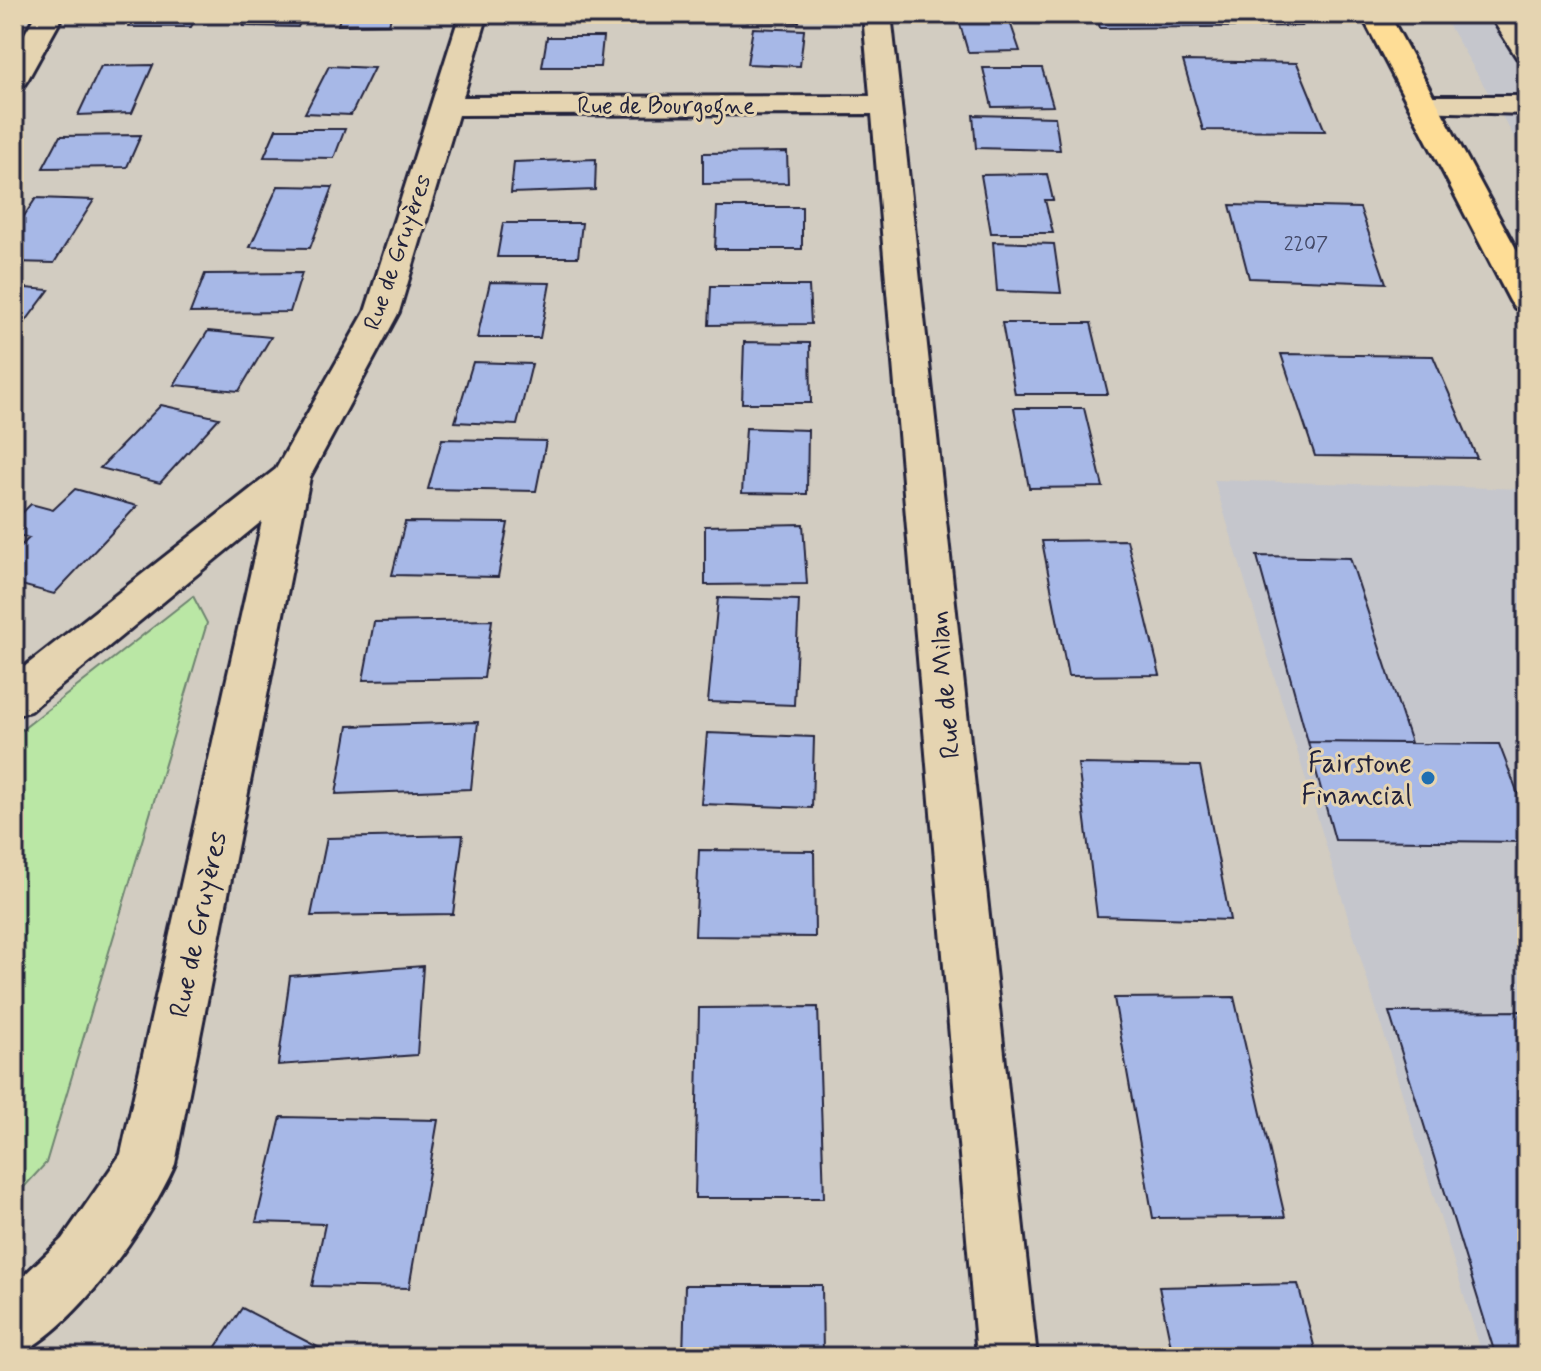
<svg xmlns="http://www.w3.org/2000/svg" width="1541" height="1371" font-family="Mynerve,sans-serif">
  <rect width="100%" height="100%" fill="#d2ccc1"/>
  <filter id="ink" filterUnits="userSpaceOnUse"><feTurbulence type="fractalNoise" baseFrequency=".0125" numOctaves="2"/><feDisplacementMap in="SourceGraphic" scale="16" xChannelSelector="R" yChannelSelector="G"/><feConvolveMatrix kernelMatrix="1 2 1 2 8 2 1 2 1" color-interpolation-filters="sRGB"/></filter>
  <g filter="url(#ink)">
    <path fill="#c5c6cc" d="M 1442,14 L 1527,14 L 1527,159 L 1509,128 Z
      M 1214,480 L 1527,489 L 1527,1357 L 1483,1357 Z"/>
    <path fill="#bae7a5" stroke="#6e8470" stroke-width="2" d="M 193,596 L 207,623 L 46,1163 L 14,1198 L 14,736 Z"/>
    <path fill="#a7b8e7" stroke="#22223b" stroke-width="2" d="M 136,14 L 198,14 L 191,27 L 128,27 Z
      M 249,14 L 304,14 L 298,27 L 243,26 Z
      M 341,14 L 392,14 L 389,24 L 338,25 Z
      M 747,14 L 800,14 L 799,22 L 747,21 Z
      M 1096,14 L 1296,14 L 1302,26 L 1100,28 Z
      M 1008,16 L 1020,51 L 968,52 L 958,17 Z
      M 753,28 L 804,30 L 800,66 L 747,64 Z
      M 547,37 L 603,37 L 600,67 L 542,67 Z
      M 1183,61 L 1297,63 L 1325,131 L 1203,130 Z
      M 153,65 L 132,113 L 78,115 L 101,66 Z
      M 329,66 L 374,68 L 351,115 L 305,113 Z
      M 983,68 L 1042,68 L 1053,106 L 992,107 Z
      M 973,115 L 1055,117 L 1060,150 L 976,148 Z
      M 276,129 L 345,129 L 334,158 L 264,157 Z
      M 141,135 L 127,167 L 43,168 L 60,136 Z
      M 787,152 L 788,183 L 703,184 L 703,153 Z
      M 596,159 L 595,190 L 511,193 L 514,162 Z
      M 1047,174 L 1053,200 L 1045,200 L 1053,233 L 991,233 L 981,175 Z
      M 278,186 L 333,187 L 310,248 L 250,247 Z
      M 36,198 L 94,200 L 54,263 L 14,262 L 14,231 Z
      M 1230,205 L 1360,208 L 1386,283 L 1249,278 Z
      M 717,207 L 802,207 L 802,249 L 715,249 Z
      M 503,223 L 582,223 L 578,257 L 497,257 Z
      M 993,242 L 1054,244 L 1061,293 L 997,291 Z
      M 302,273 L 290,312 L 190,313 L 205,274 Z
      M 490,282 L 550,283 L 540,338 L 477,338 Z
      M 711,286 L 809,286 L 811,324 L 709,325 Z
      M 14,287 L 49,290 L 14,337 Z
      M 1002,323 L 1091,323 L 1108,394 L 1015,394 Z
      M 208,331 L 271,337 L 239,391 L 174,385 Z
      M 744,342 L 810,343 L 811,403 L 742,403 Z
      M 1281,354 L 1433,356 L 1477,458 L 1315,456 Z
      M 473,362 L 532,364 L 517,425 L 455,422 Z
      M 161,405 L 219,418 L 160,483 L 100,468 Z
      M 1014,408 L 1084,408 L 1103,487 L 1029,488 Z
      M 746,428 L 808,430 L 807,494 L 742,493 Z
      M 442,439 L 546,441 L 536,491 L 428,489 Z
      M 75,489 L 137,506 L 54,594 L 14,583 L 14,553 L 29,538 L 14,534 L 14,521 L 31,504 L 53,510 Z
      M 405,522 L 508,523 L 498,577 L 392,575 Z
      M 803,524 L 807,584 L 705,585 L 705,526 Z
      M 1127,540 L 1160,675 L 1068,676 L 1042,541 Z
      M 1257,556 L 1350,558 L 1411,743 L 1308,742 Z
      M 718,598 L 799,600 L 794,705 L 708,702 Z
      M 492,620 L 484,678 L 363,680 L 374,622 Z
      M 478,722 L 471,789 L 336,794 L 348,726 Z
      M 707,733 L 814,737 L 812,808 L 701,804 Z
      M 1308,742 L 1499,744 L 1527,817 L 1527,842 L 1335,840 Z
      M 1078,764 L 1200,766 L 1230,920 L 1097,916 Z
      M 463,835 L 453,914 L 311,916 L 327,838 Z
      M 699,850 L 814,851 L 815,937 L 695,936 Z
      M 423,966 L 417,1055 L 278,1065 L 290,976 Z
      M 1234,997 L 1285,1217 L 1153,1218 L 1114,998 Z
      M 818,1007 L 824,1198 L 695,1198 L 699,1008 Z
      M 1527,1011 L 1527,1357 L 1496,1357 L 1389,1012 Z
      M 281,1117 L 438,1120 L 409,1288 L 312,1286 L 325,1224 L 256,1222 Z
      M 1298,1284 L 1317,1357 L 1173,1357 L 1159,1287 Z
      M 685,1285 L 822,1285 L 823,1357 L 683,1357 Z
      M 242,1308 L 337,1357 L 209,1357 Z"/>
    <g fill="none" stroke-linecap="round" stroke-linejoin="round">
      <defs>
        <path id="minor" d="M 36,14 L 64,14 L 28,79 L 24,85 L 14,88 L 14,53 Z
          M 460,14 L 488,14 L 463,97 L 870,96 L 863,14 L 891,14 L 1037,1357 L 977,1357 L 872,114 L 458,115 L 399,312 L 310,477 L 175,1164 C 149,1224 74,1331 14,1356 L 14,1285 L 62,1239 L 121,1154 L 262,521 L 30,711 L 14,716 L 14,675 L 276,469 L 365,312 Z
          M 1489,14 L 1517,14 L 1527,30 L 1527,60 L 1517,58 Z
          M 1423,96 L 1527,96 L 1527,114 L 1413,111 L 1408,105 L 1413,99 Z"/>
        <path id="major" d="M 1361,14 L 1389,14 L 1527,269 L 1527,311 L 1515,308 L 1510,301 Z"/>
      </defs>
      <use href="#minor" stroke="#22223b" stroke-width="6"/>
      <use href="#major" stroke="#22223b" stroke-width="6"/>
      <use href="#minor" fill="#e5d4b1" fill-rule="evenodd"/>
      <use href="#major" fill="#fedd96" fill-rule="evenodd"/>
    </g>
  </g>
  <circle fill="#1f6fb2" stroke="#e5d4b1" stroke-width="3" cx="1428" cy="778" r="8"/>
  <g text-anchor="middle" stroke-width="6" stroke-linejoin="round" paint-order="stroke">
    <g font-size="20" fill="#434866">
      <text x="1306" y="250">2207</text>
    </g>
    <g font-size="24" fill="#22223b" stroke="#e5d4b1">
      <text x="666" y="113">Rue de Bourgogne</text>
      <text transform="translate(397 252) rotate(-71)" y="8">Rue de Gruyères</text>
    </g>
    <g font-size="28" fill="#22223b" stroke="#e5d4b1">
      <text transform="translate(943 685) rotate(-95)" y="10">Rue de Milan</text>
      <text transform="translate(197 924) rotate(-78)" y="10">Rue de Gruyères</text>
    </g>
    <g font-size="28" fill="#22223b" stroke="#e5d4b1" text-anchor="end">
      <text x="1412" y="772">Fairstone<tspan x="1412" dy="32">Financial</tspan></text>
    </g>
  </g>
  <rect width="1541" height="1371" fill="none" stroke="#e5d4b1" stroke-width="48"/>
  <rect x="24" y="24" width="1493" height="1323" fill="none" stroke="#22223b" stroke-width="3" filter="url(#ink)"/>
</svg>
